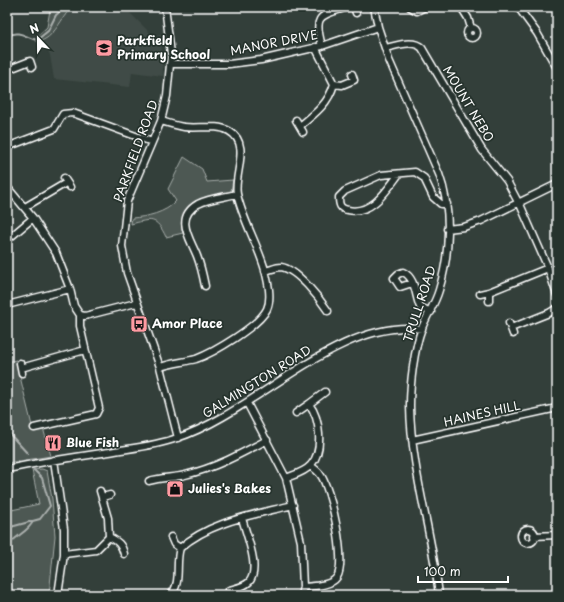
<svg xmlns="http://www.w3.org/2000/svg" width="564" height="602" font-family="'Playpen Sans',sans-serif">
  <rect width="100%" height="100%" fill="#333f3a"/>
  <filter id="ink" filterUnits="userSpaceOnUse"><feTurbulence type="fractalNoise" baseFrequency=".025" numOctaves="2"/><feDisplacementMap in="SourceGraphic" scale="8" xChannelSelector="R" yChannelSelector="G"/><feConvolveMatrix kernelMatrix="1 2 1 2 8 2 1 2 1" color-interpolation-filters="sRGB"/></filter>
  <g filter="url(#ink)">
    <path fill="#404c47" d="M 66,7 L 124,7 L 153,36 L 161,34 L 163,76 L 132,72 L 130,87 L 54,79 L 50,55 L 42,37 Z"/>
    <path fill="#4d5853" stroke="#a6aca9" d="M 53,7 L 72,7 C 61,17 55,39 37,42 L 35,38 L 47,27 L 50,10 Z
      M 184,157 L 202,169 L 207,182 L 233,180 L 231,191 L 203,198 L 182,222 L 183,233 L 166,237 C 156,216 151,219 131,224 L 132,218 C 146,217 166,213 176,201 L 168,189 Z
      M 16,360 L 33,430 L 43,428 L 51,456 L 7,463 L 7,362 Z
      M 42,469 L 47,471 L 52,499 L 55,536 L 49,595 L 7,595 L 7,511 L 39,504 L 32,470 Z"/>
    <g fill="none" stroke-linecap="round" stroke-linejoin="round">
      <path stroke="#abb0ae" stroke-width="2" d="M 7,36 C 21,29 25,38 37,40 L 48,31 L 56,15 L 66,7
        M 7,431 L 28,454
        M 7,528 L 40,519 L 50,506 L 42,478 L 34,470
        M 7,547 C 13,537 30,531 33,521"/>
      <defs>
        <path id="minor" d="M 165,7 L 171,54 L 167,96 L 161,121 L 127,201 L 122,246 L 127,273 L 160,367 L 178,438
          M 354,7 L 356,13
          M 374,7 L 378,27 L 389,60 L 439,174 C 452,209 450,254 439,290 C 435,304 427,315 422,328 C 414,349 410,384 410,406 C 411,470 432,532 439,595
          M 410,7 L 417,11 L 425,7
          M 461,7 L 468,18 L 471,28
          M 518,7 L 537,33 L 557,68
          M467 33a5 5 0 1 1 10 0a5 5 0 1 1-10 0Z
          M 322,46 C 313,14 320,16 348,7
          M 315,47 L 334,84
          M 385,48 C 396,46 413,39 422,48 L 482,150 L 507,181 L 518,202
          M 172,64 L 229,64 L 261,60 L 322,46 L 378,27
          M 7,70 L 30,61 L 32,67
          M 296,120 L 303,132
          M 300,126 C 315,114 329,103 334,84 L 342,85 L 354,80 L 352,74
          M 7,147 L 54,129 L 63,114 L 73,113 L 152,142
          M 399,174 C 387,190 372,215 348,210 C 340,209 339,205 339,197 L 345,191 L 381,175 L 415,172 L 424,178 L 433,197 L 441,204 L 447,204
          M 64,178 L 70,187
          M 7,187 L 33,218 L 56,253 L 70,289 L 74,306 L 80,315 L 80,326 L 99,408 L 96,414 L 34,428
          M 519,202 L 548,268 L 557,295
          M 25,207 L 66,183
          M 447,229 L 464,227 L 481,221 L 557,184
          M 7,240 L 33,218
          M 265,271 C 270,270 276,267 281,267 C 297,269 320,299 328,311
          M 412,283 L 400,287 L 394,278 L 398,274 L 403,272 C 416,278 415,296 420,307 L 431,312
          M 205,286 C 203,276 201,266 197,256 C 190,238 174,218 198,204 C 209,198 225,197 237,194
          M 480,294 L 489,292
          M 489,301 L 489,292 L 548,268
          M 7,305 L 70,289
          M 80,315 L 85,316 L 136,303
          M 509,323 L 513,334
          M 511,328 L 549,313 L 557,308
          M 20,363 L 22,373
          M 160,367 C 172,363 184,362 196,359 C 213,353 259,326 267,309 C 272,298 268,282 265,270 C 258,245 242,218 237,194 C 233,175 252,144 229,131 C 217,124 198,129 184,127 C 177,126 168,123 161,121
          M 21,368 L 85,350
          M 247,403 L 286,478 L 301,542 L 303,587 L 301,595
          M 309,404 L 325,392
          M 412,440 L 557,408
          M 54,460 L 64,529 L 64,554 L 58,595
          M 7,469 C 41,462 75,457 109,452 C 132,448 155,446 177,438 C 255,413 338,317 422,329
          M 286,478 C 294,475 305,472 311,465 C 324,450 320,418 309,404 L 296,413
          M 149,481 C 161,477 173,478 185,475 C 215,468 241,454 267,440
          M 102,497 L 110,495
          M521 536a7 7 0 1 1 14 0a7 7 0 1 1-14 0Z
          M 534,536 L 557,535
          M 109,537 C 118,541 122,545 124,554
          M 171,537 L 174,544 L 180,548 C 211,521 254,515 293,505
          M 64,554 L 96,550 L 109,537 L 108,518 L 100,491
          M 303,587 C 314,586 331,586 337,577 C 347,562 331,488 320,474 C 317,470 314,468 310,466
          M 229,590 C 236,588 244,587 249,582 C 261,569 246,534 242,518
          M 171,595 C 182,582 175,563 180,548"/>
      </defs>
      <use href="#minor" stroke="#fff" stroke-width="9"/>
      <use href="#minor" stroke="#26332d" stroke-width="6"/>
    </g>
  </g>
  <defs>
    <symbol id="school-square" viewBox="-11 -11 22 22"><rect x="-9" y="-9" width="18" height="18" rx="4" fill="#ff9aa2" stroke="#26332d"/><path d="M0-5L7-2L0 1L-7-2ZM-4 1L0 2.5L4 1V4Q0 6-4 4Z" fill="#111"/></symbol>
    <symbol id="bus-square" viewBox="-11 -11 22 22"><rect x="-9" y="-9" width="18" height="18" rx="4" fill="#ff9aa2" stroke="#26332d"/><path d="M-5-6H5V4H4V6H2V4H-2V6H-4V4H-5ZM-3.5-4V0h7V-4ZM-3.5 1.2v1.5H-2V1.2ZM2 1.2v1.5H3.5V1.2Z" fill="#111"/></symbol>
    <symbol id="restaurant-square" viewBox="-11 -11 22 22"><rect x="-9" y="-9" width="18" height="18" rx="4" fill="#ff9aa2" stroke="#26332d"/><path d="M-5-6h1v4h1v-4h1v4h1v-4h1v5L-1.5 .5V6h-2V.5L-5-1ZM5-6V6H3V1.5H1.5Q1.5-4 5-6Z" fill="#111"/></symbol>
    <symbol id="shop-square" viewBox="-11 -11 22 22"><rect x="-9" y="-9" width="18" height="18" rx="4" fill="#ff9aa2" stroke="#26332d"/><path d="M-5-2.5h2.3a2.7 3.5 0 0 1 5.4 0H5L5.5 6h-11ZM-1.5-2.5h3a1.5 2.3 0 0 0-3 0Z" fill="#111"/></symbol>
  </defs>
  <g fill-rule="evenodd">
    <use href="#school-square" x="94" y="38" width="20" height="20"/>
    <use href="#bus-square" x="129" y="314" width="20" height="20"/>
    <use href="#restaurant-square" x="43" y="433" width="20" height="20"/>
    <use href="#shop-square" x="165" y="479" width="20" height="20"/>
  </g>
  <g text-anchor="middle" stroke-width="3.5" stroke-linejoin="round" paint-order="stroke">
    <g font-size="12" font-weight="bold" fill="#fff" stroke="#26332d" text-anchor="start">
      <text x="117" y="45">Parkfield<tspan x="117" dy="14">Primary School</tspan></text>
      <text x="152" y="328">Amor Place</text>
      <text x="66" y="447">Blue Fish</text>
      <text x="188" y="493">Julies's Bakes</text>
    </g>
    <g font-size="12" fill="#fff" stroke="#26332d">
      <text transform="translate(274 43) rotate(-11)" y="4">MANOR DRIVE</text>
      <text transform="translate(468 104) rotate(59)" y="4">MOUNT NEBO</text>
      <text transform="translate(136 151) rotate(-70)" y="4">PARKFIELD ROAD</text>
      <text transform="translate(420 304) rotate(-72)" y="4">TRULL ROAD</text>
      <text transform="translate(257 382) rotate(-32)" y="4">GALMINGTON ROAD</text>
      <text transform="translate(482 414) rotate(-13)" y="4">HAINES HILL</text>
    </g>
  </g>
  <rect width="564" height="602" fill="none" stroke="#26332d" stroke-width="24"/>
  <rect x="12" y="12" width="540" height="578" fill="none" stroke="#fff" stroke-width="1.5" filter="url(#ink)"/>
  <g transform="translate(38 38) rotate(338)" stroke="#26332d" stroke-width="3" paint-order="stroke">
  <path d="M0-3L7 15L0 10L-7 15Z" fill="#ffffff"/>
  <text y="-6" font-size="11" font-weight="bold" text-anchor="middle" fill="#ffffff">N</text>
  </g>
  <path d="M418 576v6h90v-6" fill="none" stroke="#ffffff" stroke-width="2"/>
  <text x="424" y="576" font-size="12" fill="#ffffff" stroke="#26332d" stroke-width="3" paint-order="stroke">100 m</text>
</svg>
